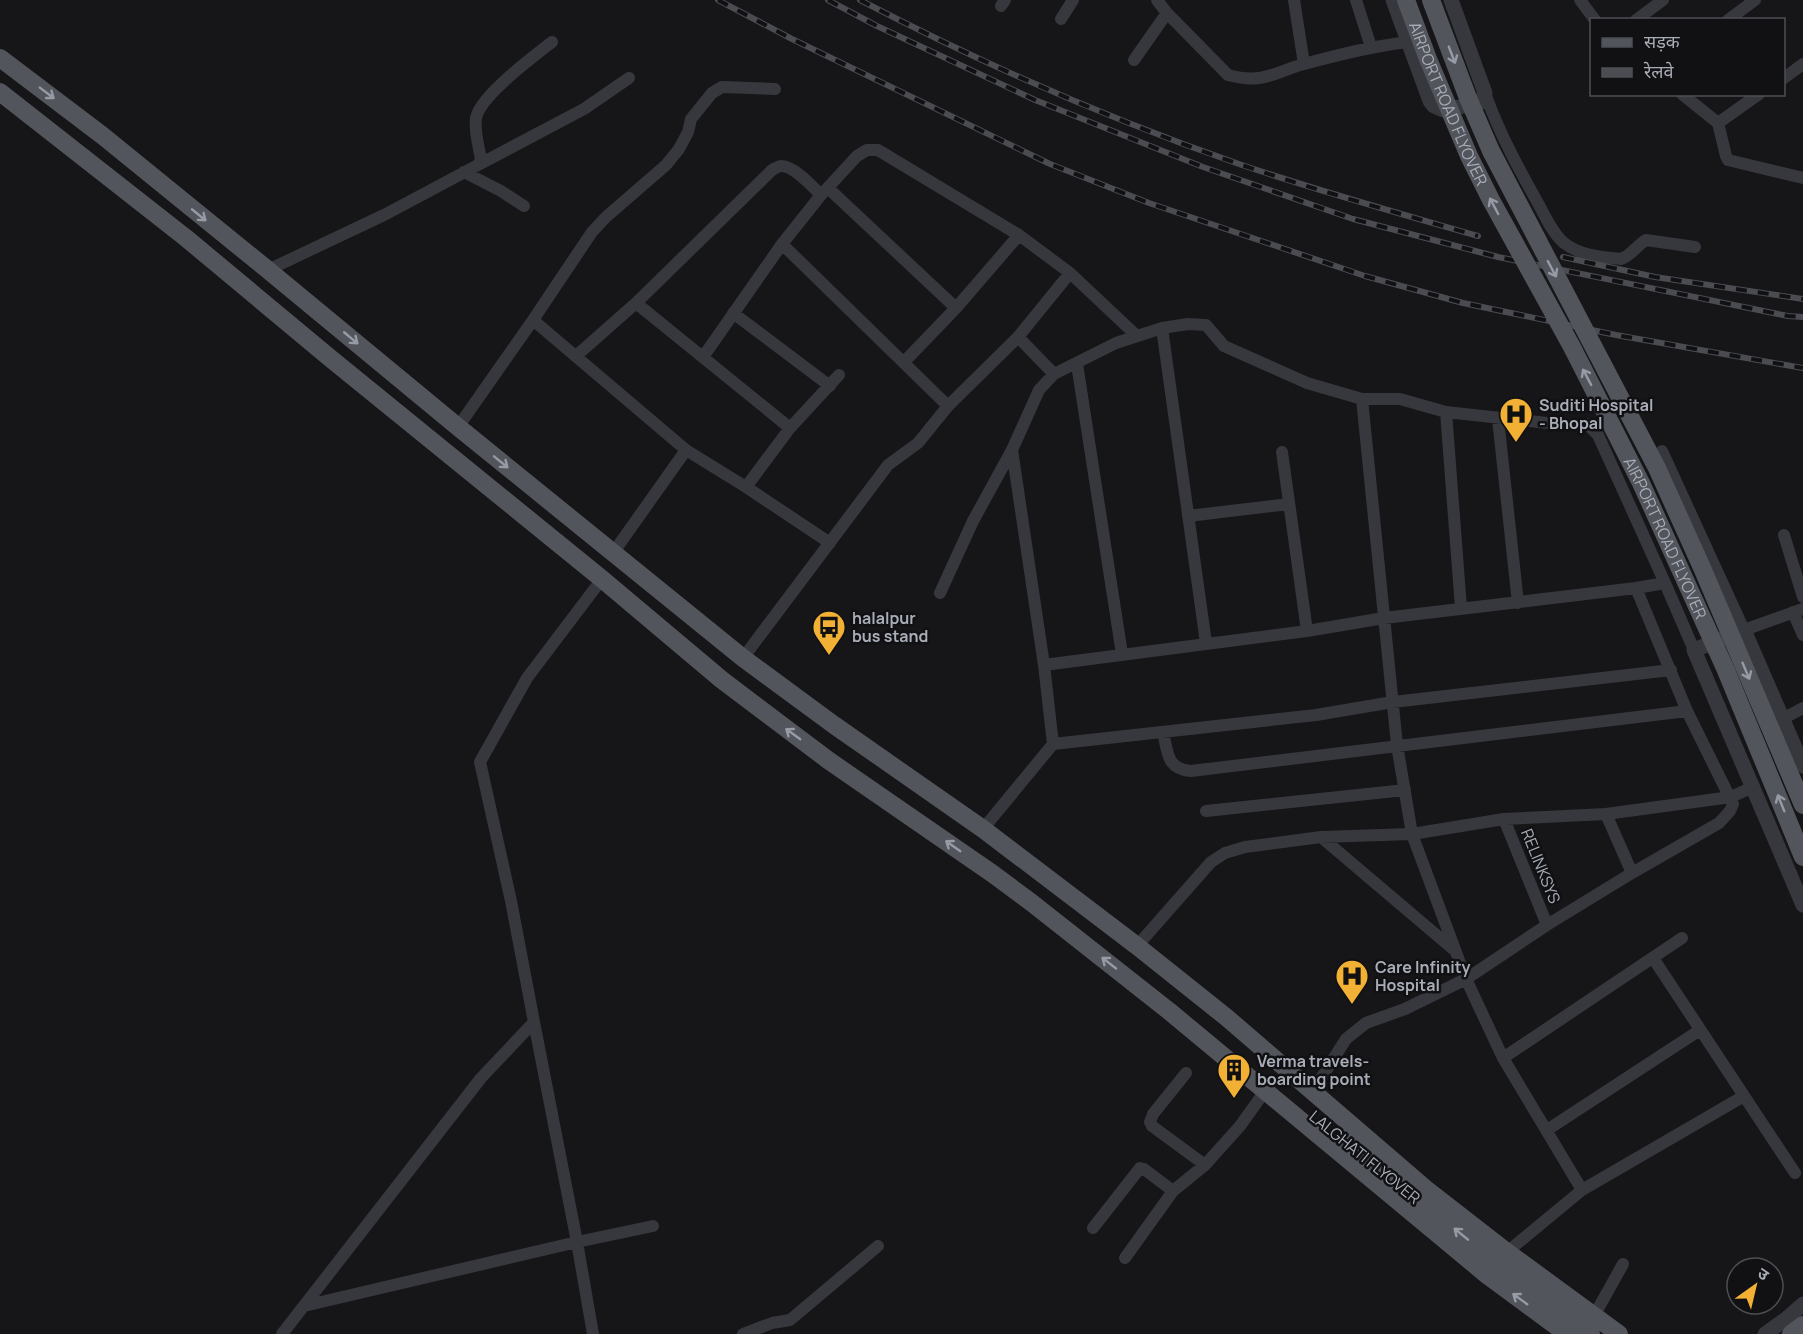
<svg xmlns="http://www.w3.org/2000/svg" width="1803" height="1334" font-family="Manrope,'Noto Sans Devanagari',sans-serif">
  <rect width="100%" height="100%" fill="#161618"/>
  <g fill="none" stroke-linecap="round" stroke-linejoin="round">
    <path stroke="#37383d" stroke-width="12" d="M 1157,0 L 1167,13 L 1228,75 C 1265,85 1275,71 1308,63 C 1341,54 1374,46 1408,42
      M 1294,0 L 1304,64
      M 1356,0 L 1371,47
      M 1580,0 L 1595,20
      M 1001,6 L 1005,0
      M 1061,19 L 1073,0
      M 1636,20 L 1663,0
      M 1728,20 L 1755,0
      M 1134,60 L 1167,13
      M 1784,78 L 1803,64
      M 775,89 L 722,87 L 712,93 L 691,119 L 688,132 L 679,149 L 666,165 L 606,217 L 592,232 L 533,320 L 686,450 L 746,487 L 790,428 L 839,375
      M 1485,93 C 1499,133 1519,169 1539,205 C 1546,218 1553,234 1564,243 C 1581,256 1601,257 1621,259 C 1631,256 1637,245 1646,240 L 1695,247
      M 1682,94 L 1718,123 L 1726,156 L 1728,160 L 1803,178
      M 1718,123 L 1759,94
      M 478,165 L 584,109 L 629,78
      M 464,172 L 501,191 L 524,206
      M 828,188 L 956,308
      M 782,244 L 948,406
      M 268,270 L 386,214 L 478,165 L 481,160 C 479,146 474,132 476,118 C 480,96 533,57 552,42
      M 636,303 L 790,428
      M 733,313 L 830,386
      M 1162,328 L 1206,643
      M 1018,337 L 1054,374
      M 576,356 L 636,303 L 772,170 C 774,169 779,166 781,166 C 793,165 813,187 821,195
      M 703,357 L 782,244 L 821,195 L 857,156 L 867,150 L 878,150 L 1019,235 L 1070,273 L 1137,336
      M 904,362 L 956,308 L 1019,235
      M 1077,364 L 1122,654
      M 1362,399 L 1397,745 L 1412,834 L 1466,979 L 1503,1058 L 1582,1190
      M 1446,412 L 1461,608
      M 1498,419 L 1518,603
      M 458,427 L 533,320
      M 1012,450 L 1044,665 L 1053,744
      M 1662,451 L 1744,630 L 1803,609
      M 1282,452 L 1307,631
      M 746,487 L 830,543
      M 1188,516 L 1289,504
      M 1784,535 L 1803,597
      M 613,553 L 686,450
      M 1665,583 L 1694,650
      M 940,593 L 973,521 L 1012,450 L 1039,390 L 1054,374 L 1116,343 L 1162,328 L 1188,324 L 1206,325 L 1224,346 L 1307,383 L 1362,399 L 1400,399 L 1446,412 L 1566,425 L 1587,424 L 1598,435 L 1665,583 L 1636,588 L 1687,711 L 1733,804 L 1730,811 L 1719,823 L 1632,873 L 1547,925 L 1466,979 L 1405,1009 L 1366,1023 L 1346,1039 L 1322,1077 L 1311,1089
      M 1793,612 L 1803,635
      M 743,658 L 888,465 L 918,443 L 948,406 L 1018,337 L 1070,273
      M 1044,665 L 1307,631 L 1384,618 L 1636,588
      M 1782,719 L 1803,708
      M 1163,732 C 1168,752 1166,769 1191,771 L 1687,711
      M 1206,811 L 1405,790
      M 1606,814 L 1632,873
      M 1504,819 L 1547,925
      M 983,829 L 1053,744 L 1316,715 L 1393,702 L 1671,670
      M 1321,837 L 1453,949
      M 1137,946 L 1211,862 L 1225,853 L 1245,847 L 1321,837 L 1412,834 L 1504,819 L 1606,814 L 1731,797 L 1753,787
      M 1653,958 L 1795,1173
      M 534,1022 L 511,901 L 480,762 L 527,678 L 602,579
      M 1503,1058 L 1682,938
      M 1186,1073 L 1153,1114 L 1150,1122 L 1152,1126 L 1205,1165
      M 1547,1130 L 1700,1030
      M 1093,1228 L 1140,1168 L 1144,1169 L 1173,1191
      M 1507,1252 L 1582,1190 L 1744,1096
      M 1125,1258 L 1173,1191 L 1205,1165 L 1240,1126 L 1265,1091
      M 1594,1316 L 1623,1264
      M 282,1334 L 481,1078 L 534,1022 L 577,1242 L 304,1306
      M 593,1334 L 577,1242 L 653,1226
      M 743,1334 L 772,1323 L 790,1320 L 878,1246"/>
    <path stroke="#37383d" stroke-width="15" d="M 1393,0 L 1430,101 L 1434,106 L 1443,110 L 1480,103 L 1485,93 L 1451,0
      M 1803,766 L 1744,630 L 1694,650 L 1803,905
      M 1765,1334 L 1786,1319 L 1803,1304"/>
    <path stroke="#53555c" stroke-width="18" d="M 0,58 L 103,136 L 268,270 L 458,427 L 743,658 L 834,725 L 983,829 L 1137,946 L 1226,1017 L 1426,1189 L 1507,1252 L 1619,1334
      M 0,92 L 186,238 L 330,358 L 602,579 L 722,680 L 828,760 L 993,874 L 1032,903 L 1169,1011 L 1487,1275 L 1567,1334
      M 1340,1137 L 1521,1283 L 1591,1334
      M 1791,1334 L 1803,1325"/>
    <defs>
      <path id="rail" d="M 718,0 L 792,39 L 1050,164 L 1149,203 L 1365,276 L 1463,303 L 1616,335 L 1803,368
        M 828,0 L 877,26 L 1035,100 L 1203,167 L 1353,219 L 1498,257 L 1788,316 L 1803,317
        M 860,0 C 981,63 1109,119 1239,164 C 1318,191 1398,213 1478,236
        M 1563,257 L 1655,277 L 1803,299"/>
    </defs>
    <use href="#rail" stroke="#4a4c52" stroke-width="6"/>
    <use href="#rail" stroke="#111113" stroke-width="4" stroke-dasharray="11" stroke-linecap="butt"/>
    <g stroke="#53555c" stroke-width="18">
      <path id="s1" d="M 1406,0 L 1428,59 L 1469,156 L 1491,200 L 1572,347 L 1641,483 L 1725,668 L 1803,857"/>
      <path d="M 1431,0 L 1468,98 L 1491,151 L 1657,468 L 1703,570 L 1803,805"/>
    </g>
  </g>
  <defs><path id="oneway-shaft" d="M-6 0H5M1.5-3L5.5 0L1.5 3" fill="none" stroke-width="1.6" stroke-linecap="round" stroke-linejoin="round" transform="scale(1.5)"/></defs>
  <g stroke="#979ba6">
    <use href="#oneway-shaft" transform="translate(1452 55) rotate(69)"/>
    <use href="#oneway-shaft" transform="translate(47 93) rotate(37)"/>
    <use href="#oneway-shaft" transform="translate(1494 206) rotate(-118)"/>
    <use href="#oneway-shaft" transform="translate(199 215) rotate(39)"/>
    <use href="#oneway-shaft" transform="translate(1552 269) rotate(62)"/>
    <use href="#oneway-shaft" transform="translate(351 338) rotate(40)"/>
    <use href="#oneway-shaft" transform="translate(1587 377) rotate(-118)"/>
    <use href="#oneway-shaft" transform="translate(501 462) rotate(39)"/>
    <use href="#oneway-shaft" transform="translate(1746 671) rotate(67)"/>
    <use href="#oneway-shaft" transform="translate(793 734) rotate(-144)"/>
    <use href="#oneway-shaft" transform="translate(1781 803) rotate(-112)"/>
    <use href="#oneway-shaft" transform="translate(953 846) rotate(-145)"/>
    <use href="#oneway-shaft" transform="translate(1109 963) rotate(-142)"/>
    <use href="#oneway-shaft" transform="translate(1461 1234) rotate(-141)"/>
    <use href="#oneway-shaft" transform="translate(1520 1299) rotate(-144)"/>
  </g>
  <defs>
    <symbol id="hospital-pin" viewBox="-11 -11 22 30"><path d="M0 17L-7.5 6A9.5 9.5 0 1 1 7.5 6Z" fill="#f2b134" stroke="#111113"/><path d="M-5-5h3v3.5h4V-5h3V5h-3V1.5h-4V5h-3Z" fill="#111"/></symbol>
    <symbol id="bus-pin" viewBox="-11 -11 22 30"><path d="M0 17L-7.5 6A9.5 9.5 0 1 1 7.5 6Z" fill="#f2b134" stroke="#111113"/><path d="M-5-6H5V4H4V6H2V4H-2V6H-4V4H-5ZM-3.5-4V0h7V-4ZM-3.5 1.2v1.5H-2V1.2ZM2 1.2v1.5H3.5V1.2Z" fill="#111"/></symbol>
    <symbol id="building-pin" viewBox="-11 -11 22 30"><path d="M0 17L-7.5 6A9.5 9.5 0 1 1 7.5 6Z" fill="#f2b134" stroke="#111113"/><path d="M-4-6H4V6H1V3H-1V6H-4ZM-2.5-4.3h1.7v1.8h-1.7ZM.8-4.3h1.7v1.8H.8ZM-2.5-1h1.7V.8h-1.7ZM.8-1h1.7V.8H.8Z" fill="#111"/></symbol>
  </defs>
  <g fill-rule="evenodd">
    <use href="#hospital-pin" x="1497" y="395" width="38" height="52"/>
    <use href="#bus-pin" x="810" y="608" width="38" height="52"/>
    <use href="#hospital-pin" x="1333" y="957" width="38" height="52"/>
    <use href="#building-pin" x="1215" y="1051" width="38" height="52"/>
  </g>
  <g text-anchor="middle" stroke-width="5" stroke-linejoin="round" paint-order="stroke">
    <g font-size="16" fill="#a8adb8" stroke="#111113">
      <text dy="6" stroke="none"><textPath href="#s1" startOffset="112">AIRPORT ROAD FLYOVER</textPath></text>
      <text dy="6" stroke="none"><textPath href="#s1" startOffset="598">AIRPORT ROAD FLYOVER</textPath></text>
      <text transform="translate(1541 866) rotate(68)" y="6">RELINKSYS</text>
      <text transform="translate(1365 1157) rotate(39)" y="6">LALGHATI FLYOVER</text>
    </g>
    <g font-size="16" font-weight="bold" fill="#a8adb8" stroke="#111113" text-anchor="start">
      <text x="1539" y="411">Suditi Hospital<tspan x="1539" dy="18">- Bhopal</tspan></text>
      <text x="852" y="624">halalpur<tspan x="852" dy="18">bus stand</tspan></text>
      <text x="1375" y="973">Care Infinity<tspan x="1375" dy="18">Hospital</tspan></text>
      <text x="1257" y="1067">Verma travels-<tspan x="1257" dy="18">boarding point</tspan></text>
    </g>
  </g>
  <rect x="1590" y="18" width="195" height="78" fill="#111113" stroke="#4d4f55" stroke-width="1.5"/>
  <rect x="1602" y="38" width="30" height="9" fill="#53555c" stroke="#4d4f55" stroke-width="1.5"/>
  <text x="1644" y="48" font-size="18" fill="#a8adb8">सड़क</text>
  <rect x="1602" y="68" width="30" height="9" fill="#4a4c52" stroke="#4d4f55" stroke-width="1.5"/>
  <text x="1644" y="78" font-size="18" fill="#a8adb8">रेलवे</text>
  <g transform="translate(1755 1286) rotate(34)"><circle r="28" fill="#111113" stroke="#4d4f55" stroke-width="1.5"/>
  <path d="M0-4.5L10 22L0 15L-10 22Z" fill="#f2b134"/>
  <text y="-9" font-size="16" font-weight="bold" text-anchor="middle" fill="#a8adb8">उ</text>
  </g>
</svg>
